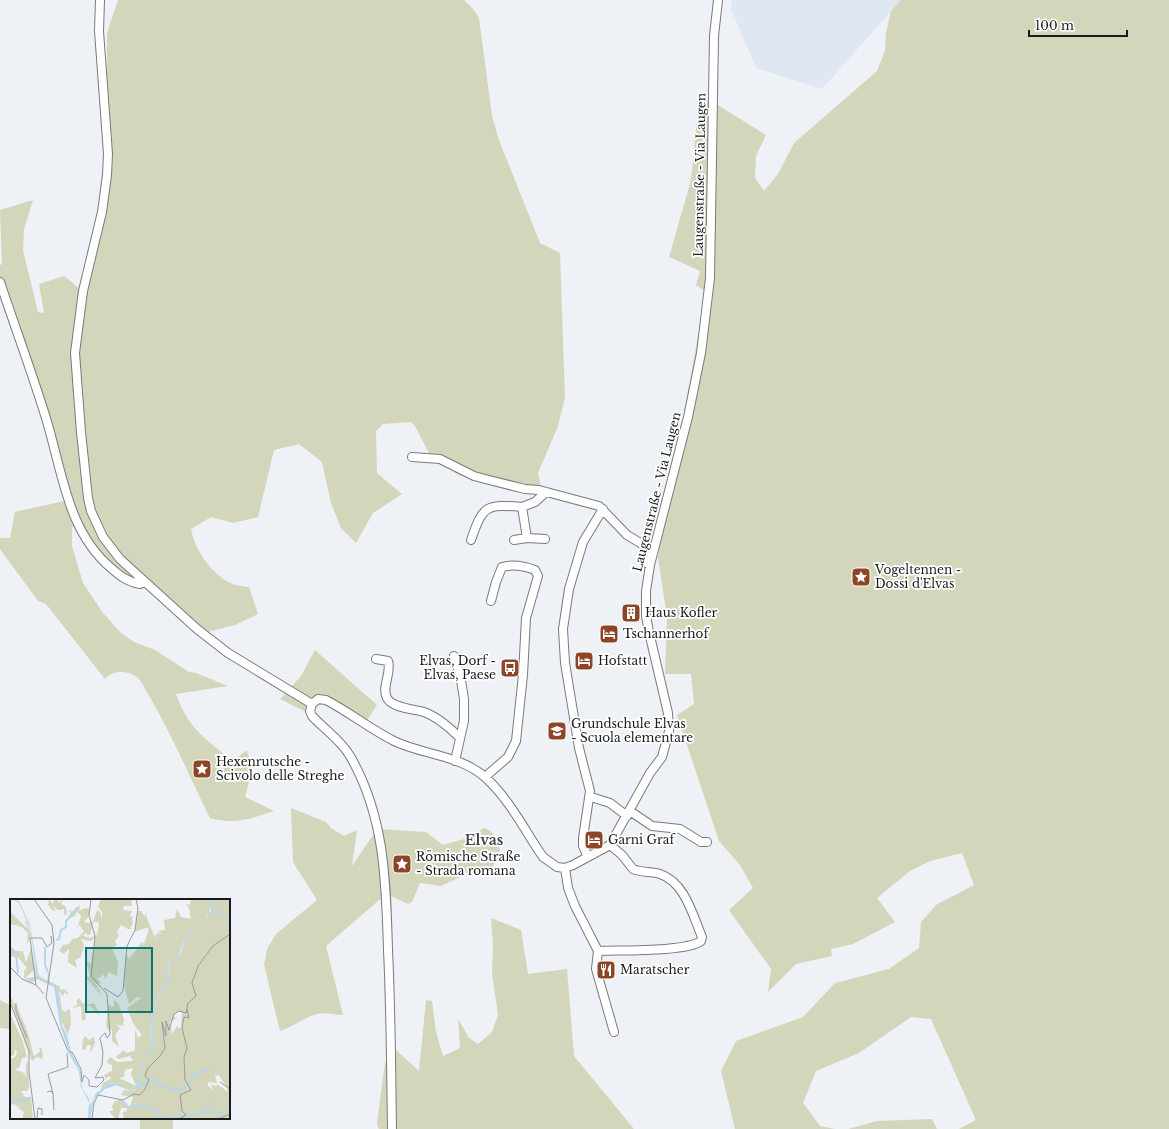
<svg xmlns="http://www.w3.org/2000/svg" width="1169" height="1129" font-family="'Libre Baskerville',serif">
  <rect width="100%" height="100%" fill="#eef1f5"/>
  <path fill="#dfe8f2" d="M 732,0 L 901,0 L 822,89 L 756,68 L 731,9 Z"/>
  <path fill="#d3d6bb" d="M 118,0 L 464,0 L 475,11 L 479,18 L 492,116 L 499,140 L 540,243 L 560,253 L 565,398 L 558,426 L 538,473 L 541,488 L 460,476 L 431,457 L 415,426 L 411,422 L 383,424 L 376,431 L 377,473 L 402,494 L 373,513 L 356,543 L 341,528 L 331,503 L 322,462 L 299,444 L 274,450 L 258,517 L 233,523 L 211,517 L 191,529 C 195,550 211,573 230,583 C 236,586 243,586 249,587 L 258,614 L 235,625 L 199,634 L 146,588 L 131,584 L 117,577 L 89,552 L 76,526 L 72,527 L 72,546 L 83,583 L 103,613 L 121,633 L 134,642 L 155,650 L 189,672 L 196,673 L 228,686 L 176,694 C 189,729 202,736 230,759 L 238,757 L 247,750 L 252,770 L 245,797 L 274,811 C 249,819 236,825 210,818 C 190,778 173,737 151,699 C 147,693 143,683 138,678 C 128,670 114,669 105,679 L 46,604 L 38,601 L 0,549 L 0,538 L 10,538 L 15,512 L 69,500 L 0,282 L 0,265 L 2,264 L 0,210 L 33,200 L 24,229 L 23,250 L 38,312 L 44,313 L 39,284 L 64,276 L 83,291 L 107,175 L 107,33 Z
    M 901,0 L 1169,0 L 1169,1129 L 959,1129 L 976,1120 L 931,1019 L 911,1017 L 859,1053 L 816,1071 L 803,1103 L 820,1126 L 835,1129 L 735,1129 L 721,1071 L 736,1041 L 803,1017 L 835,983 L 889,969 L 919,948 L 921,922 L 936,905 L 974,885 L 962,853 L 930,861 L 910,871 L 877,898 L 895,922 L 853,944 L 831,949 L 832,956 L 796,964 L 768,992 L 771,969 L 729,910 L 753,888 L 740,865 L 719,841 L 677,715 L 694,704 L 691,674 L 665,674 L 667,617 L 658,557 L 706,292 L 696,285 L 700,271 L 669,257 L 691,180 L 699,99 L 713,102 L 766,135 L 756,156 L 755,178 L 764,191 L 778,174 L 794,143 L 877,71 L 885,51 L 886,33 L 891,11 Z
    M 315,650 L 377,705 L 364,725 L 324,702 L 306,712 L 280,699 L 301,676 Z
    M 291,808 L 326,822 L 331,828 L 344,836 L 357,830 L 352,866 L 377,829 L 426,832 L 443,845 L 464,839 L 484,828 C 494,830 498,842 500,851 L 489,875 L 473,871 L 441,886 L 420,883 L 412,902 L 408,904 L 389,895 L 379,900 L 326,946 L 343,1015 C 335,1015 325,1012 317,1014 C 304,1017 293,1027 280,1031 L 264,965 L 267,949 L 276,934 L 317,900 L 293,862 Z
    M 491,918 L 521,930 L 528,974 L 567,969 L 574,1056 L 634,1129 L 379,1129 L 377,1123 L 385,1063 L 396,1050 L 419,1071 L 426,1000 L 432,1001 L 436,1032 L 443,1056 L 460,1048 L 458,1019 L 469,1038 L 478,1044 L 492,1032 L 498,1015 L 492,973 L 493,945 Z
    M 0,1000 L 11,1006 L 11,1029 L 0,1028 Z
    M 140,1118 L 173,1118 L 173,1129 L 140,1129 Z
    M 932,1119 L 937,1129 L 848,1129 L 877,1121 Z"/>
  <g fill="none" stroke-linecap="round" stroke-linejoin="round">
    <defs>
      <path id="minor" d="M 100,0 L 99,31 L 108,154 L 107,175 L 102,212 L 83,291 L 75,353 L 81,432 L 88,498 L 91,511 L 103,537 L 120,559 L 197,629 L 228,653 L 312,704
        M 0,282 C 15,327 31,370 45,415 C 62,468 66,530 111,568 C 120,576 128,582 140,584 L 144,582
        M 412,457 L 440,459 L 474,476 L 489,480 L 525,489 L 539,490 L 599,506 L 627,535 L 642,544 L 645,550 L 646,563 L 650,565
        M 545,539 L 527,538 L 522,507 L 535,502 L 546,492
        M 471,540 C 483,505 486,504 522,507
        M 514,540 L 527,538
        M 454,656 L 460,674 L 464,699 L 464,721 L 455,761
        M 376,659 L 388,661 C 392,673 381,687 387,698 C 392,708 414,709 424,712 C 438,717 449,727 459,737
        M 312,704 L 318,699 L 326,700 C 349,712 370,729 394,741 C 423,755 461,755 486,778 C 510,800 525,831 543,857 L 557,867 L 565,868 L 573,865 L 610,845 L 650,773 L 662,757 L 669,731 L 668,713 L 649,632 L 646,616 L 646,591 L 650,565 L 688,417 L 701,353 L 710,278 L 714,36 L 718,0
        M 312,704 L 310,711 L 312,716 C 325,730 341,740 350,756 C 385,816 386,882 388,950 C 391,1010 391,1069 392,1129
        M 485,777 L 508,757 L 516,741 L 523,675 L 526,618 L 538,576 L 535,570 C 524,566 513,564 502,567 L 496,582 L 491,601
        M 591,797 L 610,803 L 627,816
        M 630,811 L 652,826 L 680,829 L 701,842 L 707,842
        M 588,857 L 583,846 L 583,838 L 590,791 L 579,748 L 565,663 L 563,629 L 569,589 L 583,542 L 603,509
        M 565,868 L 568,888 L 575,906 L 598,951 L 596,969 L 614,1032
        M 598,951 C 619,950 687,952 701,941 L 702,937 C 693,916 685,882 660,874 C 651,871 642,873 633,869 L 622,855 L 610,845"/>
    </defs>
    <use href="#minor" stroke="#777a7e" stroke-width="10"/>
    <use href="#minor" stroke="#fff" stroke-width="8"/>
  </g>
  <defs>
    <symbol id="sight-square" viewBox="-11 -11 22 22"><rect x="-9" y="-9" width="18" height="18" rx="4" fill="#8d4525" stroke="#fff"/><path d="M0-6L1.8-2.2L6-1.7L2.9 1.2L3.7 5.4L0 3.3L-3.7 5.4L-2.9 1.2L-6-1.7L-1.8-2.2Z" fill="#fff"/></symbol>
    <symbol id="building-square" viewBox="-11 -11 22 22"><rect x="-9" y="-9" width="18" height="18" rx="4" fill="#8d4525" stroke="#fff"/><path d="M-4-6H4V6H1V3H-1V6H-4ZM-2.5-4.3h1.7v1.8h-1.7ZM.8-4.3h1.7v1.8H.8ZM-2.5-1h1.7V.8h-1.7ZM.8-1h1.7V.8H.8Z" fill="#fff"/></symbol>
    <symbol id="hotel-square" viewBox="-11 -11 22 22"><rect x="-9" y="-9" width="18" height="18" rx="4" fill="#8d4525" stroke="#fff"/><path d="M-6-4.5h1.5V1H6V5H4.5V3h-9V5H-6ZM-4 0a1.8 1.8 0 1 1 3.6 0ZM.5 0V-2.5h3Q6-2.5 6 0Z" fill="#fff"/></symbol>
    <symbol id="bus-square" viewBox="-11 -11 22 22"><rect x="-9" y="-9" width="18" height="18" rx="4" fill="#8d4525" stroke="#fff"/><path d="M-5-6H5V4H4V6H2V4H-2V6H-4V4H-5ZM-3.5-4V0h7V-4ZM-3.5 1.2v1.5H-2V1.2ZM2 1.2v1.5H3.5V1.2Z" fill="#fff"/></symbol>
    <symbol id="school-square" viewBox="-11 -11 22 22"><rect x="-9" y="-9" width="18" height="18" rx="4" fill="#8d4525" stroke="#fff"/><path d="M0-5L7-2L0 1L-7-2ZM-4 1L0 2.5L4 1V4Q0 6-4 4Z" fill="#fff"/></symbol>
    <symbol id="restaurant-square" viewBox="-11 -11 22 22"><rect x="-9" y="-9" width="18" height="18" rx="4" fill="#8d4525" stroke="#fff"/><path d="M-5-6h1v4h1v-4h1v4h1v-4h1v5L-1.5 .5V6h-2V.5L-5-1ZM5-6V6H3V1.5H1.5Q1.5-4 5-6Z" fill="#fff"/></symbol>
  </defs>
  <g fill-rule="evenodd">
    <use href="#sight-square" x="850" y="566" width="22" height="22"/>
    <use href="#building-square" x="620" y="602" width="22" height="22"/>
    <use href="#hotel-square" x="598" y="623" width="22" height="22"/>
    <use href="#hotel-square" x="573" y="650" width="22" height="22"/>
    <use href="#bus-square" x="499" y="657" width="22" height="22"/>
    <use href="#school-square" x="546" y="720" width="22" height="22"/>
    <use href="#sight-square" x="191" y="758" width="22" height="22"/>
    <use href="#hotel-square" x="583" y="829" width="22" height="22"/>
    <use href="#sight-square" x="391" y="853" width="22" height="22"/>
    <use href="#restaurant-square" x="595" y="959" width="22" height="22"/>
  </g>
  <g text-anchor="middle" stroke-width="3.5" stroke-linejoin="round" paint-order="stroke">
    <g font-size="12" fill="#191a1b" stroke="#fff">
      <text transform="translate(700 175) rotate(-89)" y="4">Laugenstraße - Via Laugen</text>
      <text transform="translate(657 492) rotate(-76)" y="4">Laugenstraße - Via Laugen</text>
    </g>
    <g font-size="12" fill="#191a1b" stroke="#fff" text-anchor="start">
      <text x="875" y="574">Vogeltennen -<tspan x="875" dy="14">Dossi d'Elvas</tspan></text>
      <text x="645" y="617">Haus Kofler</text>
      <text x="623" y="638">Tschannerhof</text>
      <text x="496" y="665" text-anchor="end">Elvas, Dorf -<tspan x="496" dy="14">Elvas, Paese</tspan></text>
      <text x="598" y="665">Hofstatt</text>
      <text x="571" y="728">Grundschule Elvas<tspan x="571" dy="14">- Scuola elementare</tspan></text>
      <text x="216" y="766">Hexenrutsche -<tspan x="216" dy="14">Scivolo delle Streghe</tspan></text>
      <text x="608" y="844">Garni Graf</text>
      <text x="416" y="861">Römische Straße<tspan x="416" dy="14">- Strada romana</tspan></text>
      <text x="620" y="974">Maratscher</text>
    </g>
    <g font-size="14" font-weight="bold" fill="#424548" stroke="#fff">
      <text x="484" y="845">Elvas</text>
    </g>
  </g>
  <g transform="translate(10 899)">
    <rect width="220" height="220" fill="#eef1f5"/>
    <path d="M 39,0 L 43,5 L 44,1 L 48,0 L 49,4 L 53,0 L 51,5 L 56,8 L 57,15 L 54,16 L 54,10 L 48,11 L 42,6 L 46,12 L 42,11 L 38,6 ZM 91,0 L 121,0 L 122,7 L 114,7 L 113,11 L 122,12 L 119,18 L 122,17 L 123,25 L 120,28 L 122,30 L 118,30 L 111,26 L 107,33 L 109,37 L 105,42 L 107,46 L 102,49 L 108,63 L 107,77 L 98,73 L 96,80 L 92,74 L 91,78 L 87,79 L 91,84 L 87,85 L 80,79 L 89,88 L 86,89 L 90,91 L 90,95 L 76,79 L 80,77 L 76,61 L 81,65 L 85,39 L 80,42 L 71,40 L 74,46 L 71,58 L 65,61 L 67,69 L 58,63 L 59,49 L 54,55 L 49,52 L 53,46 L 59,45 L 62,40 L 68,39 L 74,32 L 69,26 L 67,30 L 71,17 L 67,12 L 65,17 L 57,20 L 61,14 L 58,11 L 64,13 L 70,6 L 69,12 L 75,9 L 80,10 L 79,17 L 74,23 L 78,24 L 83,22 L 87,11 L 90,13 L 92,21 L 92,13 L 88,7 ZM 83,23 L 88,23 L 89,26 L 87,36 L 80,39 L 73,37 L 76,33 L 77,36 L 80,36 ZM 181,0 L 200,0 L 201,11 L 194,22 L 176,37 L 168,57 L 158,64 L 157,82 L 149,96 L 141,120 L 142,146 L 129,169 L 126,187 L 120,191 L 101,184 L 91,190 L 93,184 L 102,179 L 98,177 L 96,180 L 94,176 L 102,172 L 102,166 L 97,164 L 98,160 L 101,158 L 107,163 L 123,162 L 120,157 L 108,160 L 106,158 L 114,151 L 116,154 L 125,152 L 125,130 L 128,139 L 132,136 L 123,124 L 117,109 L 131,99 L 127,98 L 119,105 L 114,87 L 116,55 L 119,60 L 132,43 L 134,45 L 139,30 L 135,29 L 125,33 L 126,18 L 129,19 L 127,16 L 128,12 L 133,12 L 131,13 L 135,17 L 138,12 L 136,17 L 145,39 L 147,34 L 152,35 L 148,32 L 155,31 L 154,21 L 165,19 L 167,10 L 171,18 L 181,20 L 179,8 L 175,5 L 180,6 ZM 123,169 L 121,175 L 126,187 L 109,179 L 114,178 L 115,171 ZM 202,0 L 220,0 L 220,220 L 114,220 L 113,213 L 117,212 L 117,209 L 111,209 L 108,220 L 106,220 L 99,212 L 103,212 L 102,207 L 107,199 L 106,203 L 109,200 L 113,202 L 120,208 L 123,198 L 111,196 L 114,191 L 122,192 L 128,188 L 131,167 L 144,147 L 143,121 L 149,98 L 159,82 L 158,66 L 169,58 L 178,37 L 198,18 ZM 170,112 L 172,114 L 171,129 L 168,129 L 168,126 L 162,135 L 160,123 L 167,119 L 164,118 L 164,114 ZM 209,176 L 217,189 L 218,193 L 207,185 L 206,187 L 201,186 L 203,191 L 198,187 L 198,183 L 207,184 L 205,177 ZM 0,13 L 18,30 L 14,19 L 17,24 L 21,37 L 17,46 L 18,34 L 12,28 L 1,25 ZM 0,47 L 3,52 L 13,52 L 16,64 L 21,49 L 27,77 L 37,84 L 26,80 L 26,82 L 19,84 L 19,80 L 24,80 L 24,71 L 14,80 L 14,72 L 17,69 L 7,57 L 7,59 L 0,57 ZM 27,71 L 29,77 L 37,82 L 39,71 L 39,82 L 49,87 L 51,91 L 54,90 L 58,94 L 58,96 L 55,93 L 53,97 L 49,92 L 52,111 L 56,113 L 58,110 L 60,111 L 61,124 L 58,136 L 51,121 L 48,91 L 44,86 L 33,81 L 29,78 ZM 3,99 L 3,104 L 6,104 L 19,137 L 23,155 L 26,158 L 25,156 L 30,153 L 29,148 L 32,150 L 33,160 L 27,158 L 22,162 L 1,102 ZM 70,99 L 71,103 L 77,106 L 84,104 L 89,115 L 85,114 L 83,109 L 81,110 L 81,107 L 74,107 L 76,120 L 72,122 L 71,107 L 62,109 L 67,106 L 67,101 ZM 104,101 L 108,104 L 114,120 L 113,127 L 106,125 L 110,129 L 105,136 L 109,148 L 102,142 L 102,130 L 99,132 L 96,127 L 98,108 L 100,105 L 101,108 L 104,107 ZM 0,115 L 12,140 L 17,158 L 12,159 L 9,169 L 4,170 L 14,174 L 16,179 L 16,165 L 18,162 L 19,189 L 17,192 L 11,192 L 15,198 L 21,198 L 23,220 L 12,220 L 14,213 L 8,209 L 11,206 L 7,208 L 4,205 L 0,206 L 0,161 L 6,157 L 7,153 L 5,150 L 4,156 L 0,158 ZM 79,131 L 77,136 L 80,135 L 80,140 L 84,138 L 85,144 L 80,155 L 81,146 L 77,146 L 75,151 L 72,151 L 73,140 L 75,137 L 80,142 L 80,136 L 77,136 Z" fill="#d3d6bb" fill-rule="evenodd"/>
    <path d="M 2,0 L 9,2 L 20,26 L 29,78 L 45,86 L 48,91 L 52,127 L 57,136 L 61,153 L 71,173 L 72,189 L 79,200 L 80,207 L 86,194 L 98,185 L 106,184 L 120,191 L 126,187 L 129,169 L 142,146 L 141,120 L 149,96 L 157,82 L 157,66 L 162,61 L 170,55 L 176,37 L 199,16 L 201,11 L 199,3 L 202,0 L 201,15 L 178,37 L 169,58 L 158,66 L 159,82 L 149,98 L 143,121 L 144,147 L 131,168 L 128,188 L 121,192 L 107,186 L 95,190 L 84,200 L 80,220 L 78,220 L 79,203 L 71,188 L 69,172 L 61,158 L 50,126 L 44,88 L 32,82 L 27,77 L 20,29 L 9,4 Z" fill="#b5d6ec"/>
    <path fill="none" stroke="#b5d6ec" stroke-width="2" d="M 201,12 L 210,13 L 220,23M 46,41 L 49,40 L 51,31 L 56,28 L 56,22 L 68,8M 0,48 L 6,54 L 8,74M 35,48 L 35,66 L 38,73M 16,80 L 28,79M 128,188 L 144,180 L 150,187 L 168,191 L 173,190 L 186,174 L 200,171M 113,202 L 118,208 L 131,207 L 147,212 L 148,219 L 154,217 L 161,220 L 172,216M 0,203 L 20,199M 194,212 L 203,203M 177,216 L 220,212"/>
    <path fill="none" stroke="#999b9e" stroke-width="1" d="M 24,0 L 42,26 L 44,44 L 36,99 L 58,152M 81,0 L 79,16 L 85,37 L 81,77 L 97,95 L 100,135 L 97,139 L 95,134 L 90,139 L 93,153 L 92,166 L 85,179 L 93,178 L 94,181M 0,68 L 12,80 L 26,86 L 34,95M 26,86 L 20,39 L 32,39 L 37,48 L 42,44 L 41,37M 94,89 L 108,98 L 113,92 L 117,47 L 125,31 L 128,9 L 126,0M 0,103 L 19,152 L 19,173 L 25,220M 6,105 L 6,112 L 17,139M 58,153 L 62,153 L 71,170 L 72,183 L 74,176 L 79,181 L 79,187 L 87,188 L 94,181M 210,183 L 220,190M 37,193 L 41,192 L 43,195 L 44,211M 43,195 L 38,175 L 58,168 L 57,154M 27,220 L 28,209 L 32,210 L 32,216M 82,220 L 84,204 L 88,196 L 113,201 L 124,195 L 130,196 L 135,190 L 139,181 L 135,177 L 138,169 L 150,157 L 155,149 L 152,123 L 156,137 L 156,122 L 159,131 L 164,115 L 169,112 L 176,114 L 178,104 L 186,97 L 182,84 L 188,67 L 203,47 L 220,35M 169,220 L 176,216 L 172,212 L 170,196 L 181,191 L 175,181 L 174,158 L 177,149 L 172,129 L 174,118 L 179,119 L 177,110M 208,220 L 220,215"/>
    <path fill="#0f766e" fill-opacity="0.15" stroke="#0f766e" stroke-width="2" d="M 76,49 L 142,49 L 142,113 L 76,113 Z"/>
    <rect width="220" height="220" fill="none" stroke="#191a1b" stroke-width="2"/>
  </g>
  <path d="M1029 30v6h98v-6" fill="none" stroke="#191a1b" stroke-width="2"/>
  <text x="1035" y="30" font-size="12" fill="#191a1b" stroke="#ffffff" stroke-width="3" paint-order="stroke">100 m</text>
</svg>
